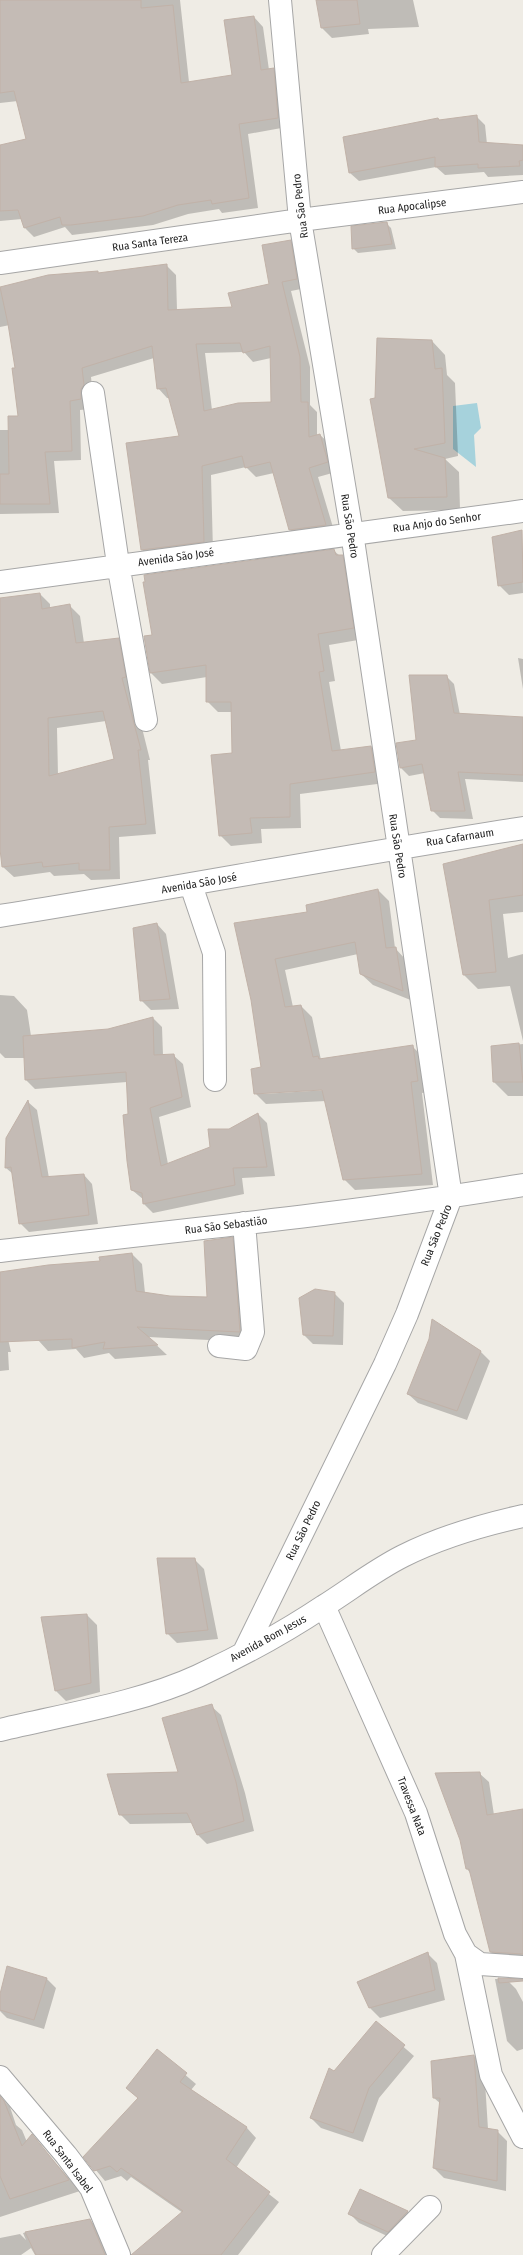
<svg xmlns="http://www.w3.org/2000/svg" width="523" height="2255" font-family="'Fira Sans Condensed',sans-serif">
  <rect width="100%" height="100%" fill="#efece5"/>
  <path fill="#a6d2dc" d="M 477,403 L 481,428 L 474,435 L 476,467 L 453,449 L 453,406 Z"/>
  <path fill="#0003" fill-rule="evenodd" d="M 0,0 L 180,0 L 189,82 L 233,76 L 254,17 L 263,27 L 269,70 L 273,69 L 283,79 L 287,127 L 248,134 L 258,208 L 222,213 L 219,209 L 188,214 L 153,225 L 72,235 L 65,227 L 34,237 L 25,228 L 22,219 L 0,221 L 0,146 L 27,140 L 18,101 L 0,103 Z
    M 317,0 L 413,0 L 419,27 L 368,29 L 369,34 L 332,38 L 322,28 Z
    M 476,116 L 485,125 L 487,144 L 523,146 L 523,175 L 488,177 L 484,172 L 445,175 L 436,167 L 359,181 L 350,173 L 438,119 L 441,121 Z
    M 386,223 L 391,228 L 396,249 L 358,253 L 353,248 Z
    M 290,241 L 300,251 L 306,288 L 291,291 L 310,367 L 310,405 L 317,412 L 317,436 L 320,435 L 330,444 L 336,472 L 318,477 L 335,534 L 299,539 L 290,530 L 274,473 L 256,477 L 246,467 L 211,475 L 213,551 L 151,559 L 142,550 L 180,437 L 170,398 L 167,398 L 158,388 L 154,358 L 91,377 L 93,395 L 90,409 L 80,410 L 81,460 L 54,461 L 59,513 L 0,514 L 0,430 L 9,430 L 19,417 L 16,369 L 10,325 L 0,327 L 0,288 L 48,276 L 97,272 L 100,274 L 166,265 L 176,275 L 177,310 L 233,308 L 270,284 ZM 244,352 L 253,362 L 271,358 L 272,403 L 212,410 L 205,353 Z
    M 432,341 L 445,355 L 447,375 L 455,383 L 458,456 L 445,459 L 459,472 L 460,510 L 403,511 L 389,498 L 376,399 Z
    M 522,532 L 523,593 L 509,595 L 499,585 Z
    M 333,550 L 353,567 L 364,639 L 329,645 L 335,681 L 329,682 L 341,751 L 371,747 L 382,758 L 385,783 L 300,794 L 301,828 L 261,829 L 262,843 L 231,846 L 220,835 L 233,754 L 232,712 L 218,712 L 207,701 L 207,677 L 162,684 L 151,673 L 145,637 L 153,636 Z
    M 40,594 L 50,604 L 50,609 L 70,606 L 80,616 L 84,643 L 118,639 L 128,649 L 132,688 L 150,760 L 148,760 L 156,834 L 119,837 L 120,879 L 91,880 L 84,874 L 54,876 L 50,872 L 14,877 L 3,867 L 0,842 L 0,611 ZM 106,721 L 116,759 L 58,775 L 57,728 Z
    M 518,658 L 523,659 L 523,689 Z
    M 446,676 L 454,684 L 460,715 L 523,721 L 523,782 L 465,779 L 473,819 L 440,818 L 432,810 L 425,773 L 409,776 L 401,768 L 417,741 Z
    M 523,845 L 523,912 L 503,914 L 508,958 L 523,954 L 523,1041 L 510,986 L 478,989 L 464,975 L 444,865 Z
    M 378,890 L 389,901 L 395,948 L 406,960 L 413,1001 L 373,985 L 361,974 L 358,954 L 285,970 L 293,1007 L 301,1006 L 312,1017 L 321,1060 L 412,1046 L 423,1057 L 428,1092 L 422,1093 L 433,1185 L 355,1190 L 344,1179 L 326,1101 L 266,1104 L 255,1093 L 262,1068 L 252,1000 L 236,924 L 308,913 ZM 327,1088 L 327,1090 L 263,1094 L 263,1092 Z
    M 157,924 L 166,934 L 179,1009 L 151,1010 L 141,1000 Z
    M 0,995 L 14,996 L 27,1010 L 31,1036 L 108,1030 L 153,1018 L 162,1027 L 163,1055 L 173,1055 L 183,1064 L 191,1107 L 159,1117 L 168,1164 L 211,1148 L 229,1130 L 258,1114 L 267,1123 L 275,1176 L 242,1178 L 244,1194 L 153,1213 L 144,1204 L 144,1200 L 132,1190 L 127,1082 L 35,1089 L 26,1080 L 25,1058 L 5,1058 L 0,1053 Z
    M 523,1044 L 523,1096 L 508,1096 L 494,1082 L 492,1047 Z
    M 28,1102 L 37,1110 L 49,1178 L 84,1175 L 92,1184 L 98,1224 L 29,1232 L 20,1223 L 13,1174 L 6,1168 L 7,1138 Z
    M 231,1238 L 242,1249 L 249,1342 L 148,1337 L 167,1355 L 115,1359 L 109,1353 L 84,1358 L 76,1349 L 48,1351 L 38,1340 L 101,1262 L 132,1254 L 142,1264 L 145,1293 L 170,1297 L 208,1298 Z
    M 334,1293 L 344,1303 L 343,1345 L 313,1344 L 303,1334 Z
    M 0,1304 L 11,1352 L 8,1352 L 9,1370 L 0,1371 Z
    M 480,1351 L 490,1361 L 467,1420 L 418,1403 L 408,1394 Z
    M 194,1559 L 204,1569 L 218,1639 L 177,1643 L 167,1633 Z
    M 87,1615 L 97,1625 L 100,1692 L 66,1701 L 56,1691 Z
    M 211,1706 L 221,1715 L 245,1793 L 254,1831 L 207,1844 L 198,1835 L 193,1823 L 130,1824 L 120,1814 L 179,1773 Z
    M 479,1773 L 489,1782 L 494,1815 L 523,1810 L 523,1963 L 500,1961 L 491,1952 L 471,1874 L 467,1869 Z
    M 427,1953 L 437,1963 L 445,2000 L 380,2018 L 370,2008 L 359,1982 Z
    M 46,1978 L 56,1988 L 44,2029 L 7,2018 L 0,2011 L 0,1998 Z
    M 495,1979 L 506,1979 L 516,1989 L 523,2002 L 523,2049 L 517,2051 L 507,2041 Z
    M 376,2023 L 414,2056 L 379,2098 L 363,2142 L 321,2128 L 311,2118 L 334,2072 Z
    M 157,2051 L 196,2084 L 191,2090 L 247,2128 L 256,2138 L 236,2168 L 279,2202 L 238,2255 L 134,2255 L 183,2213 L 131,2177 L 127,2181 L 121,2176 L 105,2181 L 85,2157 L 139,2099 L 127,2088 Z
    M 474,2056 L 484,2066 L 488,2129 L 497,2131 L 507,2141 L 506,2191 L 444,2178 L 434,2168 L 441,2104 L 434,2098 Z
    M 0,2096 L 10,2107 L 16,2125 L 22,2130 L 27,2142 L 32,2136 L 80,2191 L 0,2217 Z
    M 360,2190 L 408,2212 L 417,2222 L 398,2241 L 359,2223 L 349,2213 Z
    M 90,2220 L 100,2230 L 111,2255 L 35,2255 L 31,2248 L 21,2255 L 0,2255 L 0,2238 L 20,2234 L 26,2240 L 23,2233 Z"/>
  <path fill="#c4bbb5" stroke="#c1b2a8" fill-rule="evenodd" d="M 0,0 L 141,0 L 141,8 L 173,5 L 181,83 L 232,75 L 224,20 L 254,16 L 261,70 L 274,68 L 278,118 L 239,124 L 249,198 L 212,204 L 211,200 L 178,205 L 143,216 L 71,225 L 62,225 L 60,217 L 24,228 L 18,210 L 0,211 L 0,145 L 26,139 L 14,91 L 0,93 Z
    M 316,0 L 357,0 L 360,24 L 321,28 Z
    M 477,115 L 479,142 L 523,145 L 523,160 L 519,161 L 520,166 L 478,168 L 478,164 L 435,167 L 435,157 L 349,173 L 343,137 L 438,118 L 439,120 Z
    M 387,222 L 392,244 L 352,249 L 351,226 Z
    M 291,240 L 297,279 L 282,282 L 300,357 L 301,402 L 308,402 L 309,437 L 320,434 L 328,462 L 309,468 L 326,525 L 289,530 L 270,462 L 245,468 L 242,456 L 202,466 L 204,542 L 141,550 L 126,443 L 179,436 L 166,388 L 157,389 L 152,346 L 82,368 L 84,385 L 81,389 L 81,399 L 70,401 L 72,451 L 45,452 L 50,504 L 0,504 L 0,474 L 9,474 L 8,416 L 18,416 L 12,368 L 15,368 L 8,324 L 0,287 L 48,275 L 98,271 L 98,273 L 167,264 L 168,310 L 232,307 L 228,293 L 269,284 L 262,245 ZM 240,343 L 243,353 L 270,346 L 271,402 L 238,403 L 204,411 L 196,344 Z
    M 377,338 L 432,340 L 435,369 L 442,368 L 445,443 L 414,449 L 445,458 L 447,497 L 388,498 L 370,399 L 375,398 Z
    M 522,530 L 523,582 L 498,586 L 492,537 Z
    M 334,549 L 336,555 L 343,555 L 354,628 L 318,634 L 324,671 L 319,672 L 332,751 L 371,746 L 375,772 L 290,784 L 290,817 L 250,818 L 252,833 L 219,836 L 211,755 L 232,753 L 231,702 L 206,702 L 206,665 L 150,673 L 144,636 L 152,635 L 143,582 L 145,582 L 144,575 Z
    M 40,593 L 42,609 L 70,604 L 76,643 L 119,638 L 126,677 L 122,678 L 141,750 L 138,750 L 146,824 L 109,827 L 110,870 L 79,870 L 79,863 L 43,867 L 42,862 L 2,867 L 0,849 L 0,598 ZM 103,711 L 114,759 L 49,776 L 48,718 Z
    M 409,675 L 447,675 L 454,713 L 523,717 L 523,775 L 458,772 L 465,811 L 431,811 L 422,764 L 400,768 L 396,743 L 416,740 Z
    M 523,844 L 523,895 L 489,900 L 496,972 L 463,975 L 443,864 Z
    M 378,889 L 386,948 L 396,947 L 403,991 L 360,974 L 355,942 L 275,959 L 285,1007 L 301,1005 L 313,1057 L 318,1056 L 319,1059 L 413,1045 L 418,1081 L 411,1082 L 422,1174 L 343,1180 L 322,1090 L 254,1094 L 251,1069 L 261,1067 L 251,1000 L 234,923 L 307,912 L 306,905 Z
    M 157,923 L 170,999 L 140,1001 L 133,928 Z
    M 153,1017 L 154,1055 L 174,1054 L 182,1097 L 150,1108 L 161,1166 L 210,1147 L 208,1129 L 229,1129 L 258,1113 L 267,1167 L 233,1168 L 235,1185 L 143,1204 L 142,1193 L 131,1190 L 127,1161 L 123,1115 L 128,1114 L 126,1072 L 25,1080 L 23,1036 L 108,1029 Z
    M 519,1043 L 523,1082 L 493,1082 L 491,1046 Z
    M 28,1100 L 42,1177 L 84,1174 L 89,1215 L 19,1224 L 11,1167 L 5,1168 L 6,1138 Z
    M 233,1237 L 240,1332 L 137,1327 L 158,1345 L 103,1349 L 105,1342 L 72,1348 L 72,1339 L 0,1342 L 0,1272 L 48,1265 L 100,1261 L 99,1257 L 132,1253 L 136,1291 L 170,1296 L 207,1297 L 204,1241 Z
    M 315,1289 L 335,1292 L 333,1336 L 303,1335 L 299,1298 Z
    M 432,1319 L 481,1351 L 457,1411 L 407,1394 L 429,1339 Z
    M 157,1558 L 195,1558 L 208,1630 L 166,1634 Z
    M 87,1614 L 91,1683 L 55,1691 L 41,1617 Z
    M 212,1704 L 236,1782 L 244,1821 L 197,1835 L 187,1813 L 119,1815 L 107,1774 L 178,1772 L 162,1718 Z
    M 480,1772 L 487,1815 L 523,1809 L 523,1954 L 490,1952 L 469,1869 L 466,1869 L 460,1840 L 435,1773 Z
    M 428,1952 L 435,1990 L 369,2008 L 357,1982 Z
    M 7,1966 L 47,1978 L 34,2020 L 0,2010 L 0,1994 Z
    M 498,1978 L 523,1979 L 523,1981 L 499,1983 Z
    M 376,2021 L 405,2045 L 369,2088 L 353,2133 L 310,2118 L 329,2068 L 334,2071 Z
    M 157,2049 L 187,2073 L 180,2082 L 247,2127 L 226,2159 L 270,2192 L 221,2255 L 131,2255 L 183,2211 L 121,2168 L 117,2172 L 110,2166 L 94,2171 L 83,2157 L 138,2098 L 126,2088 Z
    M 474,2055 L 479,2127 L 498,2130 L 497,2181 L 433,2168 L 440,2098 L 433,2098 L 431,2061 Z
    M 0,2096 L 4,2101 L 22,2146 L 32,2134 L 69,2180 L 10,2199 L 0,2176 Z
    M 360,2189 L 408,2211 L 388,2232 L 348,2214 Z
    M 90,2219 L 105,2255 L 36,2255 L 25,2232 Z"/>
  <g fill="none" stroke-linecap="round" stroke-linejoin="round">
    <defs>
      <path id="minor" d="M 0,263 L 300,220 L 523,192
        M 93,393 L 118,564 L 146,720
        M 0,582 L 523,511
        M 191,885 L 214,953 L 215,1080
        M 0,916 C 175,888 348,855 523,828
        M 0,1251 C 174,1231 350,1214 523,1185
        M 219,1346 L 246,1349 L 253,1332 L 244,1223
        M 324,1606 L 416,1813 L 455,1934 L 466,1954 L 480,1964 L 523,1967
        M 244,1652 L 385,1364 L 407,1314 L 451,1197 L 352,533 L 300,220 L 280,0
        M 0,1730 C 62,1715 140,1703 198,1676 C 241,1656 285,1632 324,1606 C 351,1589 375,1570 403,1556 C 441,1537 482,1525 523,1516
        M 466,1954 L 491,2075 L 523,2137
        M 0,2077 L 66,2155 L 91,2188 L 119,2255
        M 383,2255 L 430,2207"/>
    </defs>
    <use href="#minor" stroke="#a6a6a6" stroke-width="24"/>
    <use href="#minor" stroke="#fff" stroke-width="22"/>
  </g>
  <g text-anchor="middle" stroke-width="4" stroke-linejoin="round" paint-order="stroke">
    <g font-size="11" fill="#1f1f1f" stroke="#fff">
      <text transform="translate(300 206) rotate(-97)" y="4">Rua São Pedro</text>
      <text transform="translate(412 206) rotate(-7)" y="4">Rua Apocalipse</text>
      <text transform="translate(150 242) rotate(-8)" y="4">Rua Santa Tereza</text>
      <text transform="translate(437 522) rotate(-8)" y="4">Rua Anjo do Senhor</text>
      <text transform="translate(350 526) rotate(81)" y="4">Rua São Pedro</text>
      <text transform="translate(176 557) rotate(-8)" y="4">Avenida São José</text>
      <text transform="translate(460 837) rotate(-9)" y="4">Rua Cafarnaum</text>
      <text transform="translate(398 846) rotate(81)" y="4">Rua São Pedro</text>
      <text transform="translate(199 883) rotate(-10)" y="4">Avenida São José</text>
      <text transform="translate(226 1225) rotate(-7)" y="4">Rua São Sebastião</text>
      <text transform="translate(436 1235) rotate(-68)" y="4">Rua São Pedro</text>
      <text transform="translate(303 1530) rotate(-64)" y="4">Rua São Pedro</text>
      <text transform="translate(268 1638) rotate(-29)" y="4">Avenida Bom Jesus</text>
      <text transform="translate(412 1806) rotate(69)" y="4">Travessa Nata</text>
      <text transform="translate(68 2161) rotate(53)" y="4">Rua Santa Isabel</text>
    </g>
  </g>
</svg>
